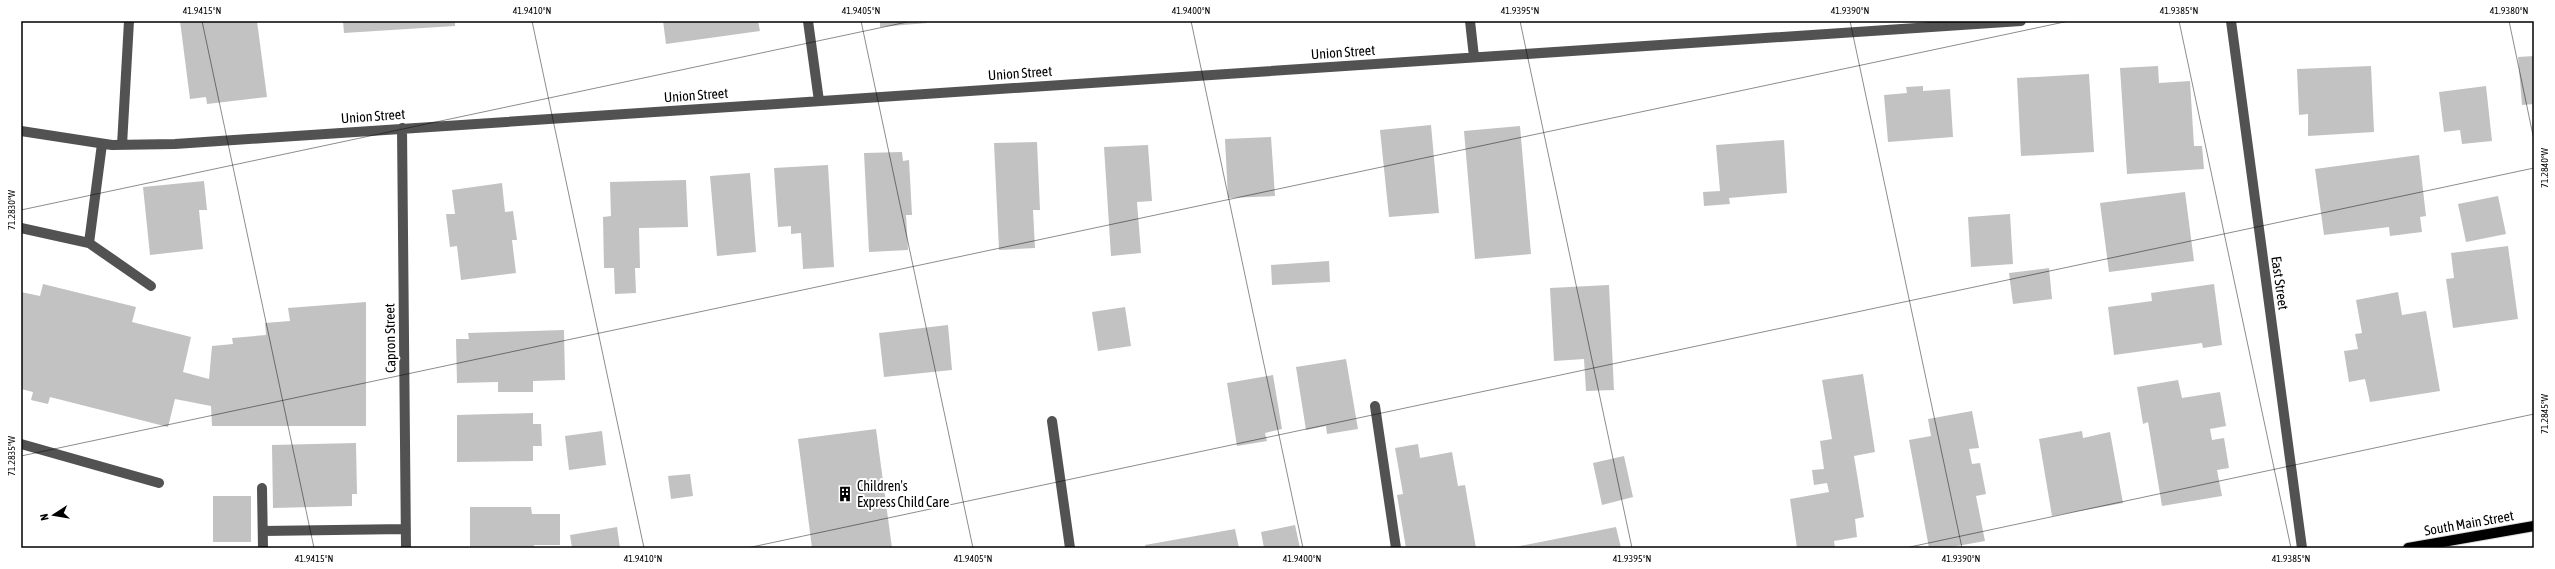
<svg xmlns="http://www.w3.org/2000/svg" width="2555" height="569" font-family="'Asap Condensed',sans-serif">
  <rect width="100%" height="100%" fill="#fff"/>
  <path fill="#c2c2c2" d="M 180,21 L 257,21 L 267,97 L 207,104 L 206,97 L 190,99 Z
    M 343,21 L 455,21 L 455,26 L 344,33 Z
    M 663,21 L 758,21 L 760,31 L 666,44 Z
    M 880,21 L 927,21 L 927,23 L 880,27 Z
    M 2534,56 L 2534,104 L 2522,105 L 2518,57 Z
    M 2158,66 L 2159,83 L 2190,81 L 2194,146 L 2202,146 L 2204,169 L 2127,174 L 2120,68 Z
    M 2371,66 L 2374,132 L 2308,136 L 2308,114 L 2299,115 L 2297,69 Z
    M 2089,74 L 2094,152 L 2021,156 L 2017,78 Z
    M 1923,86 L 1923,91 L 1950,89 L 1953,137 L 1888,142 L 1884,95 L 1907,93 L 1906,87 Z
    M 2486,86 L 2492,141 L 2462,144 L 2460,130 L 2444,132 L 2439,92 Z
    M 1431,125 L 1439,213 L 1389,217 L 1380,130 Z
    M 1520,126 L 1531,254 L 1475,259 L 1464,131 Z
    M 1271,137 L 1275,196 L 1228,198 L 1225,139 Z
    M 1784,140 L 1787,193 L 1729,198 L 1730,204 L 1704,206 L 1703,192 L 1720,191 L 1716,145 Z
    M 1037,142 L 1040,210 L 1033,210 L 1035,248 L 999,250 L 994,143 Z
    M 1148,145 L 1152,201 L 1137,202 L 1141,253 L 1111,256 L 1104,147 Z
    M 902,152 L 903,161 L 909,160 L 912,215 L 906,215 L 908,250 L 869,252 L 864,153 Z
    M 2419,155 L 2426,216 L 2420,217 L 2422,232 L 2390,236 L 2389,227 L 2324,235 L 2315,169 Z
    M 828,165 L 834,267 L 803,269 L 801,233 L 791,234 L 791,226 L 778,227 L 774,168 Z
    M 750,173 L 756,252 L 717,256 L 710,176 Z
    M 686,180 L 688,227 L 639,228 L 640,268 L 635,268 L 636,293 L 615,294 L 614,268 L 604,268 L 603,217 L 611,216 L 610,182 Z
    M 204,181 L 207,210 L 199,210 L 203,249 L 150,255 L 143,187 Z
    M 502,183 L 505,212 L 513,211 L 517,240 L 512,240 L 516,273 L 461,280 L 457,246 L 450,247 L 446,214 L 455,214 L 452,190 Z
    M 2185,192 L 2194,261 L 2109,272 L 2100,203 Z
    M 2498,196 L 2506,234 L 2466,242 L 2458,204 Z
    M 2010,214 L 2013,264 L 1971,267 L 1968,217 Z
    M 2508,246 L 2518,319 L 2453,328 L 2446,279 L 2454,278 L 2451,253 Z
    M 1329,261 L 1330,282 L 1272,285 L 1271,265 Z
    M 2049,268 L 2052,299 L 2013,304 L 2009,273 Z
    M 43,284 L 136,307 L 132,322 L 191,337 L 183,372 L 209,379 L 212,346 L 233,344 L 232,338 L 266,335 L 265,323 L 290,321 L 288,308 L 366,302 L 366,426 L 212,426 L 211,406 L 175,399 L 168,427 L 50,397 L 48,404 L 31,400 L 33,392 L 21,389 L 21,292 L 40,296 Z
    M 2214,284 L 2222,345 L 2203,348 L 2202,343 L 2114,355 L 2108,307 L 2152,301 L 2151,293 Z
    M 1609,285 L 1614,390 L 1586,391 L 1584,359 L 1554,361 L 1550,288 Z
    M 2398,292 L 2402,315 L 2426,311 L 2440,391 L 2370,402 L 2365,379 L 2349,382 L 2344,351 L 2358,349 L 2355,334 L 2362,333 L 2356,300 Z
    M 1125,307 L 1131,346 L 1098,351 L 1092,312 Z
    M 948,325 L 952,370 L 884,377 L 879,333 Z
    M 564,330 L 565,380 L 533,381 L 533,392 L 498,392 L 498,382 L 457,383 L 456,339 L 469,339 L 468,333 Z
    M 1346,359 L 1358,429 L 1327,434 L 1326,426 L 1306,430 L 1296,367 Z
    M 1863,374 L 1875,452 L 1854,456 L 1864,517 L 1855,519 L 1857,537 L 1834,541 L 1835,548 L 1797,548 L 1790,499 L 1829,492 L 1827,483 L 1814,485 L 1812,470 L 1824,469 L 1820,441 L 1832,439 L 1822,380 Z
    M 1273,375 L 1282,429 L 1265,433 L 1267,441 L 1237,446 L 1227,383 Z
    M 2178,380 L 2182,398 L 2220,392 L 2226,426 L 2210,429 L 2212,440 L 2224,438 L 2229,468 L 2217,470 L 2222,496 L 2162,506 L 2148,422 L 2143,424 L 2137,387 Z
    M 1972,411 L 1979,448 L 1969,449 L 1972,464 L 1980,463 L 1986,494 L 1976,496 L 1985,541 L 1946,548 L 1929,548 L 1909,440 L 1931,436 L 1928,419 Z
    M 533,413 L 533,424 L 541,424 L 542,446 L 533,446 L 533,461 L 457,462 L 457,415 Z
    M 876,429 L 892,548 L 812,548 L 798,439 Z
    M 602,431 L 606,465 L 569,470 L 565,436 Z
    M 2082,431 L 2083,438 L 2110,432 L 2123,503 L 2052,516 L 2039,439 Z
    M 356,443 L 357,494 L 352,494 L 352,506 L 273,508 L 272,445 Z
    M 1418,444 L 1420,458 L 1452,452 L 1458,486 L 1465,485 L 1476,548 L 1406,548 L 1397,495 L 1403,494 L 1395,448 Z
    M 1624,456 L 1633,497 L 1602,505 L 1593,463 Z
    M 690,474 L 693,496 L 671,499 L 668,476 Z
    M 213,496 L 251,496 L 251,542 L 213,542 Z
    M 470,507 L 531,507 L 532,514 L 560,514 L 560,545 L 534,545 L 534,548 L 470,548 Z
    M 1295,525 L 1300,548 L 1264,548 L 1261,532 Z
    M 617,527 L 620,548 L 572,548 L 570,535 Z
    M 1616,527 L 1621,548 L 1515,548 L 1515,547 Z
    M 1235,529 L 1239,548 L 1146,548 L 1145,545 Z"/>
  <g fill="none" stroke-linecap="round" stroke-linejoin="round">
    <defs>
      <path id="major" d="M 2408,548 L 2534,526"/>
    </defs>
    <use href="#major" stroke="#dbdbdb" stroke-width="12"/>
    <path stroke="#525252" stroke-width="10" d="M 808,21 L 819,101
      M 1470,21 L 1474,57
      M 2231,21 L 2302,548
      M 402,128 L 406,548
      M 21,131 L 112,145 L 175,144 L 2021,21
      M 122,145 L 129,21
      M 21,228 L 89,243 L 102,144
      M 89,243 L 151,286
      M 1375,406 L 1396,548
      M 1052,421 L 1070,548
      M 21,444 L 159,483
      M 262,488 L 263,548
      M 263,531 L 406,529"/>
    <use href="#major" stroke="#000" stroke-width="10"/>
  </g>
  <path fill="none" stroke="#000" stroke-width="1" stroke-opacity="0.45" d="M 202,21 L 314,548M 532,21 L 644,548M 861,21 L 973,548M 1191,21 L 1303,548M 1520,21 L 1632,548M 1850,21 L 1962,548M 2179,21 L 2291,548M 2509,21 L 2534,140M 21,210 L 912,21M 21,456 L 2069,21M 747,548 L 2534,168M 1905,548 L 2534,414"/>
  <defs>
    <symbol id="building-bare" viewBox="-9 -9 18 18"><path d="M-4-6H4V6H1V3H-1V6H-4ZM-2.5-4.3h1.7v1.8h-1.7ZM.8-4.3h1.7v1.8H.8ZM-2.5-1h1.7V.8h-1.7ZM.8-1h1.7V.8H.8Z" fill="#000" stroke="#fff" stroke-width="2.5" paint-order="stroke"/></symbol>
  </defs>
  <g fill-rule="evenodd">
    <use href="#building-bare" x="834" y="483" width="22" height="22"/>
  </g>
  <g text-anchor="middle" stroke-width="4" stroke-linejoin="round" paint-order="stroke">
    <g font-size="14" fill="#000" stroke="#fff">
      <text transform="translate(1343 52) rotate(-4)" y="5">Union Street</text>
      <text transform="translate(1020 73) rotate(-4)" y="5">Union Street</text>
      <text transform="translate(696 95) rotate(-4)" y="5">Union Street</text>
      <text transform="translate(373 116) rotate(-4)" y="5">Union Street</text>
      <text transform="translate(2280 283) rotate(82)" y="5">East Street</text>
      <text transform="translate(390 338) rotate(-91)" y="5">Capron Street</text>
      <text transform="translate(2469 523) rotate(-10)" y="5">South Main Street</text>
    </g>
    <g font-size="14" fill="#000" stroke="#fff" text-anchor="start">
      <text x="857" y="491">Children's<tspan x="857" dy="16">Express Child Care</tspan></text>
    </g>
  </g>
  <rect width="2555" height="569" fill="none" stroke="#ffffff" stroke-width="44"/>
  <g transform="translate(54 515) rotate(258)" stroke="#ffffff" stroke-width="3" paint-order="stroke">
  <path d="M0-3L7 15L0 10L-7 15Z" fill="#000000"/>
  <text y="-6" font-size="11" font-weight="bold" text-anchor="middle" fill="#000000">N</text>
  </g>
  <rect x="22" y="22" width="2511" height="525" fill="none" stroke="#000" stroke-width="1.5"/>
  <g font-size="10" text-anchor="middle" fill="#000">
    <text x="202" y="14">41.9415°N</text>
    <text x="532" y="14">41.9410°N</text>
    <text x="861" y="14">41.9405°N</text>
    <text x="1191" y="14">41.9400°N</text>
    <text x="1520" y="14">41.9395°N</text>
    <text x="1850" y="14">41.9390°N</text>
    <text x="2179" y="14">41.9385°N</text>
    <text x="2509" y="14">41.9380°N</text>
    <text transform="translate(2544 168) rotate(-90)" y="4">71.2840°W</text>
    <text transform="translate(11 210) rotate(-90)" y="4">71.2830°W</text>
    <text transform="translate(2544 414) rotate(-90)" y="4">71.2845°W</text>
    <text transform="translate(11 456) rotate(-90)" y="4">71.2835°W</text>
    <text x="314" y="562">41.9415°N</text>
    <text x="643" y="562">41.9410°N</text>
    <text x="973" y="562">41.9405°N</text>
    <text x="1302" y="562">41.9400°N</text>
    <text x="1632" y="562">41.9395°N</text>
    <text x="1961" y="562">41.9390°N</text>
    <text x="2291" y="562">41.9385°N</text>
  </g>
</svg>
